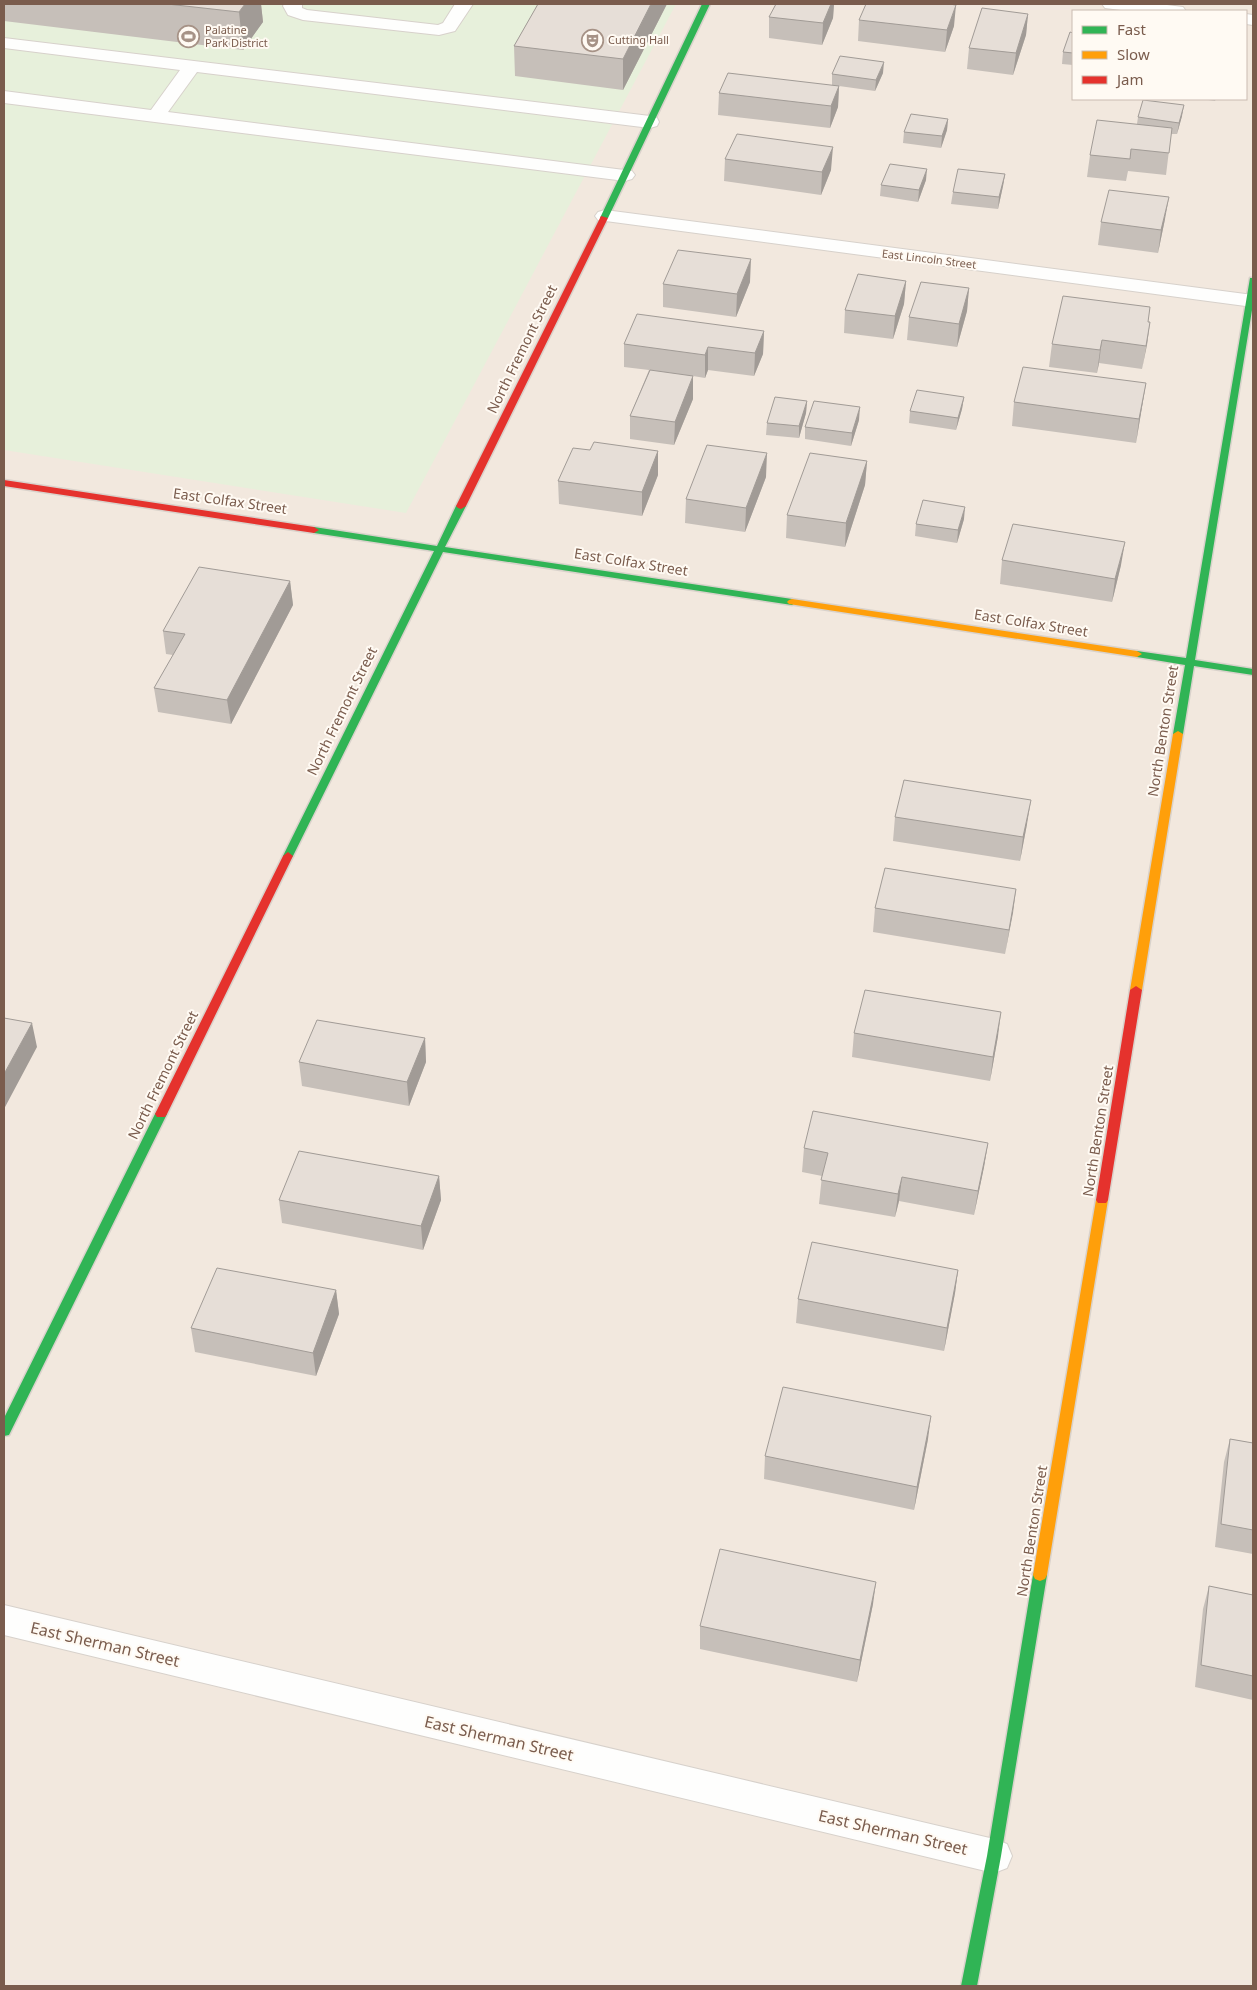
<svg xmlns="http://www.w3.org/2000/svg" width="1257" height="1990" font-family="'Noto Sans',sans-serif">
	<rect width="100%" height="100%" fill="#f9f5f0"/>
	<path fill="#f2e8de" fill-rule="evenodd" d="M4 4H1253V1986H4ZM1073 11H1246V99H1073Z"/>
	<path fill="#e7f0db" d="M4 4H676L406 513 4 450Z"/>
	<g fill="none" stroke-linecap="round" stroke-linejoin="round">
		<defs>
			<path id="lane" d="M284 4H302V8L307 10 438 25 443 23 455 4H473L455 31 439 35 303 20 288 15 283 6Z
				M4 38 650 116 657 118 659 122 657 126 650 128 197 72 168 112 632 171 635 175 632 179 625 181 4 103V91L151 110 180 70 4 48Z"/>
			<path id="street" d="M1102 4H1159L1183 7 1186 11H1129L1105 8Z
				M1246 14 1253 15V25L1246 24Z
				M605 210 1253 295V307L598 220 595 216 598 212Z
				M4 1605 994 1839 1007 1844 1012 1856 1007 1868 994 1873 4 1635Z"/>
			<path id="fast" d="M702 4H710L608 218 601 220 600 218Z
				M1250 278H1253V304L1195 660 1253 669V675L1194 666 1183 734 1178 737 1173 734 1185 665 1137 657 1132 654 1137 651 1186 658Z
				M461 503 466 506 445 547 792 599 797 602 792 605 443 552 293 856 288 860 284 859 283 856 434 551 314 533 309 530 314 527 437 546 456 506Z
				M161 1110 165 1111 167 1114 9 1435 4 1436V1418L155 1114 157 1111Z
				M1040 1569 1045 1571 1047 1575 1001 1856 977 1986H961L987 1856 1033 1575 1035 1571Z"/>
			<path id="slow" d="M792 599 1137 651 1142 654 1137 657 789 604 787 602 789 600Z
				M1178 731 1183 734 1142 990 1136 994 1130 990 1173 734Z
				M1102 1195 1106 1197 1108 1200 1047 1575 1045 1579 1040 1581 1035 1579 1033 1575 1096 1200 1098 1197Z"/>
			<path id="jam" d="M601 216 608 218 466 506 461 509 458 508 456 506Z
				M4 480 314 527 319 530 314 533 4 486Z
				M288 852 293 856 167 1114 165 1117H157L155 1114 283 856Z
				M1136 986 1142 990 1108 1200 1106 1203H1098L1096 1200 1130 990Z"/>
		</defs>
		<use href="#lane" stroke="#d7d1cb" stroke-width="2"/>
		<use href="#street" stroke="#d7d1cb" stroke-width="2"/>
		<use href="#fast" stroke="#d9d2cb" stroke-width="3"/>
		<use href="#slow" stroke="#d9d2cb" stroke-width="3"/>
		<use href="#jam" stroke="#d9d2cb" stroke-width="3"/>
		<use href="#lane" fill="#fefefd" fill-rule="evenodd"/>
		<use href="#street" fill="#fefefd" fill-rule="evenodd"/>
		<use href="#fast" fill="#30b455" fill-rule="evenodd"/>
		<use href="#slow" fill="#ff9f0a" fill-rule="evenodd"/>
		<use href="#jam" fill="#e5322d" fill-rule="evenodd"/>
	</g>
	<path fill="#c6bfb9" d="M4 4H261L263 22 243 50 4 21Z
		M538 4H667L623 90 515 76 514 46Z
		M776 4H834L833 18 822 45 769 38V17Z
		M1028 14 1026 35 1013 75 967 69 969 48Z
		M859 20 954 26 945 52 858 41Z
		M1073 33V65L1062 64 1063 52Z
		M883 73 875 91 839 86 838 107 830 128 718 115 719 93 832 85V74Z
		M1202 99H1216L1215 101Z
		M1182 116 1177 134H1171L1166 175 1128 171 1126 181 1087 177 1090 155 1137 124 1138 117Z
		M948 119 947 130 941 148 903 143 904 132Z
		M725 159 831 170 821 195 724 181Z
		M1005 174 1003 186 998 209 951 204 953 192Z
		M926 180 918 202 880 196 881 185Z
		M1165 219 1158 253 1098 245 1101 222Z
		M906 281 904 304 893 339 844 333 845 310Z
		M750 282 736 317 663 307V284Z
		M969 288 967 311 957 347 907 340 909 317Z
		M1148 322H1150L1142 369 1099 363 1097 373 1049 367 1052 344Z
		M764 331 763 354 754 376 708 370 705 378 693 376V399L674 445 630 439V416L649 370 624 367V344Z
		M1146 383 1136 443 1012 426 1014 402Z
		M964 397 962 409 956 430 909 423 910 411Z
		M807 401 806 413 799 438 766 435 767 423Z
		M859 420 851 446 805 439V427Z
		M590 450 658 451V475L642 516 559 504 558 481Z
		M867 461 865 485 845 547 786 538 787 515Z
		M766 477 745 532 685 523 686 499Z
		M964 519 957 543 915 536 916 524Z
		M1002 560 1121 565 1112 602 1000 584Z
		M290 581 293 605 231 724 158 712 154 688 173 655 166 654 163 631Z
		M895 817 1027 824 1020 861 893 841Z
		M1016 889 1005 954 873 932 875 908Z
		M854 1033 998 1036 990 1081 852 1057Z
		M425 1038 426 1062 409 1106 302 1086 299 1062Z
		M988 1143 984 1167 974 1215 899 1201 895 1217 819 1204 822 1176 802 1172 804 1148Z
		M439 1176 441 1200 423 1250 282 1223 279 1200Z
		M958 1270 955 1293 944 1351 796 1323 798 1299Z
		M336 1290 339 1314 316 1376 195 1352 191 1328Z
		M928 1439 914 1510 764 1479 765 1456Z
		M1230 1439 1253 1443V1554L1215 1547 1224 1462Z
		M1209 1586 1253 1595V1700L1195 1687 1203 1609Z
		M873 1604 857 1682 700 1649V1626Z"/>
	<path fill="#a19b96" d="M245 4H261L263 22 243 50 239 12Z
		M651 4H667L623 90V59Z
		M831 4H834L833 18 822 45 823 23Z
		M956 5 954 26 945 52 947 30Z
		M1028 14 1026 35 1013 75 1016 53Z
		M884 62 883 73 875 91 876 80Z
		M839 86 838 107 830 128 831 106Z
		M1184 105 1182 116 1177 134 1179 123Z
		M948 119 947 130 941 148 942 136Z
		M833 147 831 170 821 195 822 172Z
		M927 169 926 180 918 202 919 190Z
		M1005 174 1003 186 998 209 999 197Z
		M1169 197 1165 219 1158 253 1161 230Z
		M751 259 750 282 736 317 737 294Z
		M906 281 904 304 893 339 895 316Z
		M969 288 967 311 957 347 959 324Z
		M1150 322 1147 345 1142 369 1146 346Z
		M764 331 763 354 754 376 755 353Z
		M1102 340 1099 363 1097 373 1100 350Z
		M708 347V370L705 378V355Z
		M693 376V399L674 445 675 422Z
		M1146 383 1136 443 1139 419Z
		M964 397 962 409 956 430 958 418Z
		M807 401 806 413 799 438V426Z
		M860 407 859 420 851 446 852 433Z
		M658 451V475L642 516V492Z
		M767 453 766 477 745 532 746 508Z
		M867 461 865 485 845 547 846 523Z
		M965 507 964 519 957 543 958 530Z
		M1125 542 1121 565 1112 602 1115 579Z
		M290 581 293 605 231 724 227 700Z
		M1031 800 1027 824 1020 861 1023 837Z
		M1016 889 1013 913 1005 954 1009 930Z
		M1001 1012 998 1036 990 1081 993 1057Z
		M32 1023 37 1047 4 1109V1074Z
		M425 1038 426 1062 409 1106 407 1082Z
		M988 1143 984 1167 974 1215 978 1191Z
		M439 1176 441 1200 423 1250 421 1226Z
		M902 1177 899 1201 895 1217 898 1194Z
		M958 1270 955 1293 944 1351 947 1328Z
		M336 1290 339 1314 316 1376 313 1353Z
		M931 1416 928 1439 914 1510 917 1487Z
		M876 1582 873 1604 857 1682 860 1660Z"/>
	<path fill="#e6ded7" stroke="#a19b96" d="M167 4H245L239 12Z
		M538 4H651L623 59 514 46Z
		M776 4H831L823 23 769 17Z
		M866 4H949L956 5 947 30 859 20Z
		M982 8 1028 14 1016 53 969 48Z
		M1070 32 1073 33V53L1063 52Z
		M840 56 884 62 876 80 832 74Z
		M728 73 839 86 831 106 719 93Z
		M1143 100 1184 105 1179 123 1138 117Z
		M911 114 948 119 942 136 904 132Z
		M1097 120 1172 128 1169 153 1131 149 1130 159 1090 155Z
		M737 134 833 147 822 172 725 159Z
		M890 164 927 169 919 190 881 185Z
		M958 169 1005 174 999 197 953 192Z
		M1109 190 1169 197 1161 230 1101 222Z
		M678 250 751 259 737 294 663 284Z
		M858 274 906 281 895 316 845 310Z
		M921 282 969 288 959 324 909 317Z
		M1063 296 1150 307 1148 322H1150L1146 346 1102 340 1100 350 1052 344Z
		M637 314 764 331 755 353 708 347 705 355 624 344Z
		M1023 367 1146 383 1139 419 1014 402Z
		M650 370 693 376 675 422 630 416Z
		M917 390 964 397 958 418 910 411Z
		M775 397 807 401 799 426 767 423Z
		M814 401 860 407 852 433 805 427Z
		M594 442 658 451 642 492 558 481 573 448 590 450Z
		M707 445 767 453 746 508 686 499Z
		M810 453 867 461 846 523 787 515Z
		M923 500 965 507 958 530 916 524Z
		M1013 524 1125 542 1115 579 1002 560Z
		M199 567 290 581 227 700 154 688 185 634 163 631Z
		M904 780 1031 800 1023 837 895 817Z
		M885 868 1016 889 1009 930 875 908Z
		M865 990 1001 1012 993 1057 854 1033Z
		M4 1018 32 1023 4 1074Z
		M317 1020 425 1038 407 1082 299 1062Z
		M813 1111 988 1143 978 1191 902 1177 898 1194 821 1180 828 1153 804 1148Z
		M299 1151 439 1176 421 1226 279 1200Z
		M812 1242 958 1270 947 1328 798 1299Z
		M217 1268 336 1290 313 1353 191 1328Z
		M783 1387 931 1416 917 1487 765 1456Z
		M1230 1439 1253 1443V1530L1221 1524Z
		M720 1549 876 1582 860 1660 700 1626Z
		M1209 1586 1253 1595V1676L1201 1665Z"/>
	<defs>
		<symbol id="stadium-ring" viewBox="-11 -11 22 22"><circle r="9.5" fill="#fffaf3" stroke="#a69286" stroke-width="1.5"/><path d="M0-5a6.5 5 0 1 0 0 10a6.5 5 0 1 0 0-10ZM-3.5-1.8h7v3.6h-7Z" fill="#a69286"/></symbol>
		<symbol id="theatre-ring" viewBox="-11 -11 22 22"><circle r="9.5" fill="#fffaf3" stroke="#a69286" stroke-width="1.5"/><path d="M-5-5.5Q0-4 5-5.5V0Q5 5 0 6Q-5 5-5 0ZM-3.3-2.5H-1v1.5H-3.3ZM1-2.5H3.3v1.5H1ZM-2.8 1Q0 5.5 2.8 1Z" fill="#a69286"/></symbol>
	</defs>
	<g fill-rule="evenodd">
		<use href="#stadium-ring" x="176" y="24" width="25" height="25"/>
		<use href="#theatre-ring" x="580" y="28" width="25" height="25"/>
	</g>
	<g text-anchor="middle" stroke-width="4" stroke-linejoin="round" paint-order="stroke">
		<g font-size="11" fill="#7a5c4d" stroke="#fffaf3" text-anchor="start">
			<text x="205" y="34">Palatine<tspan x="205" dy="13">Park District</tspan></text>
			<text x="608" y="44">Cutting Hall</text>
		</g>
		<g font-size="11" fill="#7a5c4d" stroke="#fffaf3">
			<text transform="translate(929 259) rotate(7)" y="4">East Lincoln Street</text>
		</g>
		<g font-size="14" fill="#7a5c4d" stroke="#fffaf3">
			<text transform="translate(522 349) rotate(-64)" y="5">North Fremont Street</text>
			<text transform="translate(230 501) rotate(8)" y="5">East Colfax Street</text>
			<text transform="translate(631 562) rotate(9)" y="5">East Colfax Street</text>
			<text transform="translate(1031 623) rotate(9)" y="5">East Colfax Street</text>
			<text transform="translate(342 711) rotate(-64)" y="5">North Fremont Street</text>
			<text transform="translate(1163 731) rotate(-81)" y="5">North Benton Street</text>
			<text transform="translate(163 1075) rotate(-64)" y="5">North Fremont Street</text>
			<text transform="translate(1098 1131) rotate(-81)" y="5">North Benton Street</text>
			<text transform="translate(1032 1531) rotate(-81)" y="5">North Benton Street</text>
		</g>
		<g font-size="16" fill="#7a5c4d" stroke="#fffaf3">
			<text transform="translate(105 1644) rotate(13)" y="6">East Sherman Street</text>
			<text transform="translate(499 1738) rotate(13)" y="6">East Sherman Street</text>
			<text transform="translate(893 1832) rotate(13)" y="6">East Sherman Street</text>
		</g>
	</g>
	<rect width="1257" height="1990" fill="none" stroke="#7a5c4d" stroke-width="10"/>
	<rect x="1072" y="10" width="175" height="90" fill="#fffaf3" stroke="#cabbb1"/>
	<rect x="1082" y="26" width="25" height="8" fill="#30b455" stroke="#cabbb1"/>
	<text x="1117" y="35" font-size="15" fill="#7a5c4d">Fast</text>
	<rect x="1082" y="51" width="25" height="8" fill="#ff9f0a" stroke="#cabbb1"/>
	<text x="1117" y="60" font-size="15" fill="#7a5c4d">Slow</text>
	<rect x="1082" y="76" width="25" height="8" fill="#e5322d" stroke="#cabbb1"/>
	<text x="1117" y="85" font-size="15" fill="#7a5c4d">Jam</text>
</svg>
